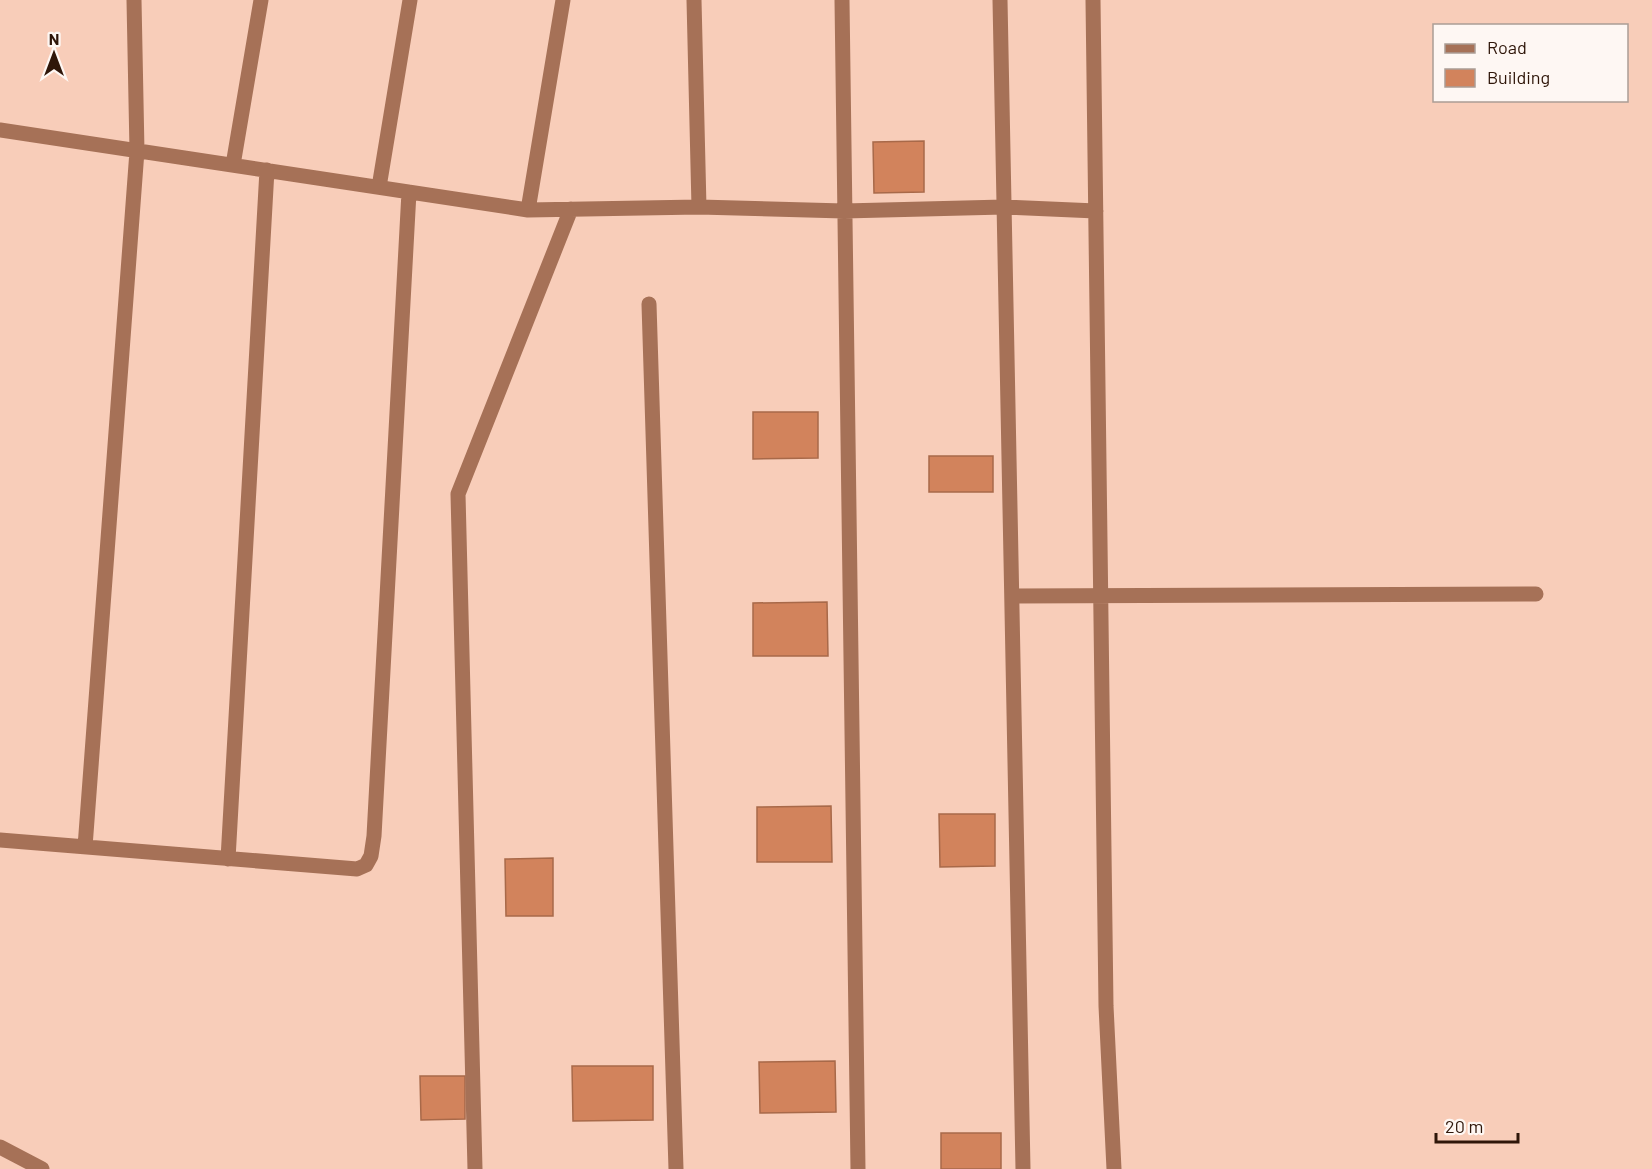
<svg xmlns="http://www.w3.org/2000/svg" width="1652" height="1169" font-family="Barlow,sans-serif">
	<rect width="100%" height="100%" fill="#f8cdb9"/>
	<path fill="#d2835c" stroke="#a86949" stroke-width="1.5" d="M924 141V192L874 193 873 142Z
		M753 412H818V458L753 459Z
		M929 456H993V492H929Z
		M827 602 828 656H753V603Z
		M831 806 832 862H757V807Z
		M939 814H995V866L940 867Z
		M553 858V916H506L505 859Z
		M835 1061 836 1112 760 1113 759 1062Z
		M572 1066H653V1120L573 1121Z
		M420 1076H465V1119L421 1120Z
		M941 1133H1001V1169H941Z"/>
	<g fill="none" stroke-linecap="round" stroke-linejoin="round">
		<path stroke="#a67157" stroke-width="15" d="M694 0 699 207
			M842 0 858 1169
			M1000 0 1023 1169
			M1093 0 1106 1006 1114 1169
			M0 130 528 210 699 207 844 211 1004 207 1096 211
			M233 165 261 0
			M379 187 410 0
			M528 210 563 0
			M649 304 676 1169
			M1012 596 1536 594
			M0 840 357 869 366 865 371 856 374 836 409 192
			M85 847 137 151 134 0
			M228 859 267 170
			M0 1147 42 1169
			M475 1169 458 494 571 209"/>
	</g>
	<rect x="1433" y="24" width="195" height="78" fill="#fef7f3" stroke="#ab9d95" stroke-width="1.5"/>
	<rect x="1445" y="44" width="30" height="9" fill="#a67157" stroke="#ab9d95" stroke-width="1.5"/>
	<text x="1487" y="54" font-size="18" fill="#2f1609">Road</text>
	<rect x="1445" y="69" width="30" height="18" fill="#d2835c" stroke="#ab9d95" stroke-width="1.5"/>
	<text x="1487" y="84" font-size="18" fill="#2f1609">Building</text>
	<g transform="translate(54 54)" stroke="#fef7f3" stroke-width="4.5" paint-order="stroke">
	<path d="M0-4.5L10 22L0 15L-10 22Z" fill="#2f1609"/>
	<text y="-9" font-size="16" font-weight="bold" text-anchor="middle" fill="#2f1609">N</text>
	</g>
	<path d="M1436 1133v9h82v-9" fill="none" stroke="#2f1609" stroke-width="3"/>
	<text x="1445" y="1133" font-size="18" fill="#2f1609" stroke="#fef7f3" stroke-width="4.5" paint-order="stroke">20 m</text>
</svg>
